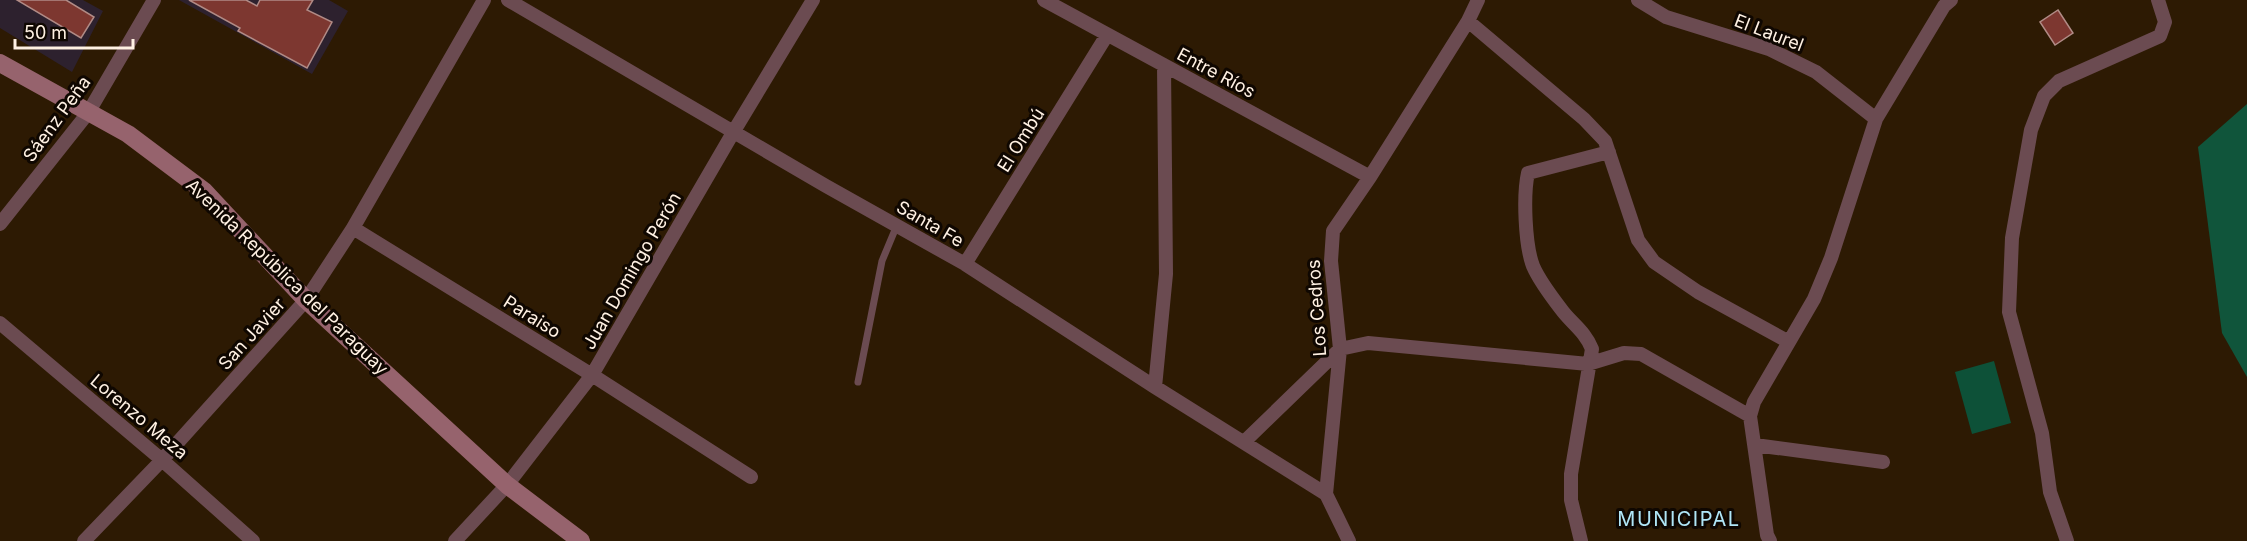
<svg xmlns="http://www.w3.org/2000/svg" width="2247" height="541" font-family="Inter,sans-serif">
	<rect width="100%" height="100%" fill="#2d1a03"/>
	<path fill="#2d212e" d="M0 0H83L103 11 72 72 0 28Z
		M179 0H329L348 11 312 74Z"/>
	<path fill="#0d5138" d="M1994 361 2011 423 1972 434 1955 372Z"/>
	<path fill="#10553b" d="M2247 104V377L2222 333 2198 147Z"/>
	<path fill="#7d3730" stroke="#b18b86" stroke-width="1.5" d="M17 0H66L94 17 81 38Z
		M189 0H246L257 6 260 0H313L307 10 332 22 307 68 238 31 240 28Z
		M2058 10 2073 33 2055 45 2040 22Z"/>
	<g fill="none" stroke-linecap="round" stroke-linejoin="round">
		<path stroke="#6b4b51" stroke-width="7" d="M858 382 882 261 897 225"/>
		<path stroke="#6b4b51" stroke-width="14" d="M508 0 826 186 965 264 1155 387 1326 494
			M1044 0 1370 177
			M1638 0 1666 17 1769 49 1816 72 1876 119
			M1468 21 1584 119 1605 141 1638 240 1654 262 1698 292 1789 342
			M0 224 88 113 154 0
			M353 228 592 375 751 477
			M965 264 1107 35
			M0 323 162 460 253 541
			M1155 387 1166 274 1164 65
			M1244 442 1340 349 1368 343 1588 364 1624 353 1641 354 1750 416
			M1755 445 1883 462
			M84 541 162 460 306 300 353 228 484 0
			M455 541 507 485 592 375 734 131 813 0
			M1349 541 1326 494 1340 349 1331 261 1333 231 1370 177 1468 21 1478 0
			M1581 541 1571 500V474L1592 349C1585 331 1571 323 1561 309 1551 296 1539 280 1533 266 1525 245 1523 195 1528 173L1609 152
			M1770 541 1767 535 1750 416 1754 402 1814 299 1831 258 1876 119 1944 6 1951 0
			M2067 541 2050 492 2042 433 2009 312 2012 238 2031 130 2044 96 2059 81 2160 36 2165 22 2158 0"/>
		<path stroke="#96636d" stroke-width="18" d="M0 63 128 134 204 191 306 300 507 485 581 541"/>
	</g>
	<g text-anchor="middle" stroke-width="6" stroke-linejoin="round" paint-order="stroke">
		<g font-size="18" fill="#fff1e3" stroke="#0f0701">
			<text transform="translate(1769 33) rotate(21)" y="6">El Laurel</text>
			<text transform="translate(1216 73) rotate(28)" y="6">Entre Ríos</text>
			<text transform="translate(57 119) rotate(-54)" y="6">Sáenz Peña</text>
			<text transform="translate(1021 140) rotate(-58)" y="6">El Ombú</text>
			<text transform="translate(930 224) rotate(30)" y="6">Santa Fe</text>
			<text transform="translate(632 271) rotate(-60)" y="6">Juan Domingo Perón</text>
			<text transform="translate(287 277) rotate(44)" y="6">Avenida República del Paraguay</text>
			<text transform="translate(1317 308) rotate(-94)" y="6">Los Cedros</text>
			<text transform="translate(532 317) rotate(32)" y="6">Paraiso</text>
			<text transform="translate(252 334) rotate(-48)" y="6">San Javier</text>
			<text transform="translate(139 417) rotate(40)" y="6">Lorenzo Meza</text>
		</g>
		<g font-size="20" letter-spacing="1.5" fill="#b0e6f7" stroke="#0f0701">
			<text x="1679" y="526">MUNICIPAL</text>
		</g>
	</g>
	<path d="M15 39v9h118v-9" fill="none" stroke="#fff1e3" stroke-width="3"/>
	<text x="24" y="39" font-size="18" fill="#fff1e3" stroke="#0f0701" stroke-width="4.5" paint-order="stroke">50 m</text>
</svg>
